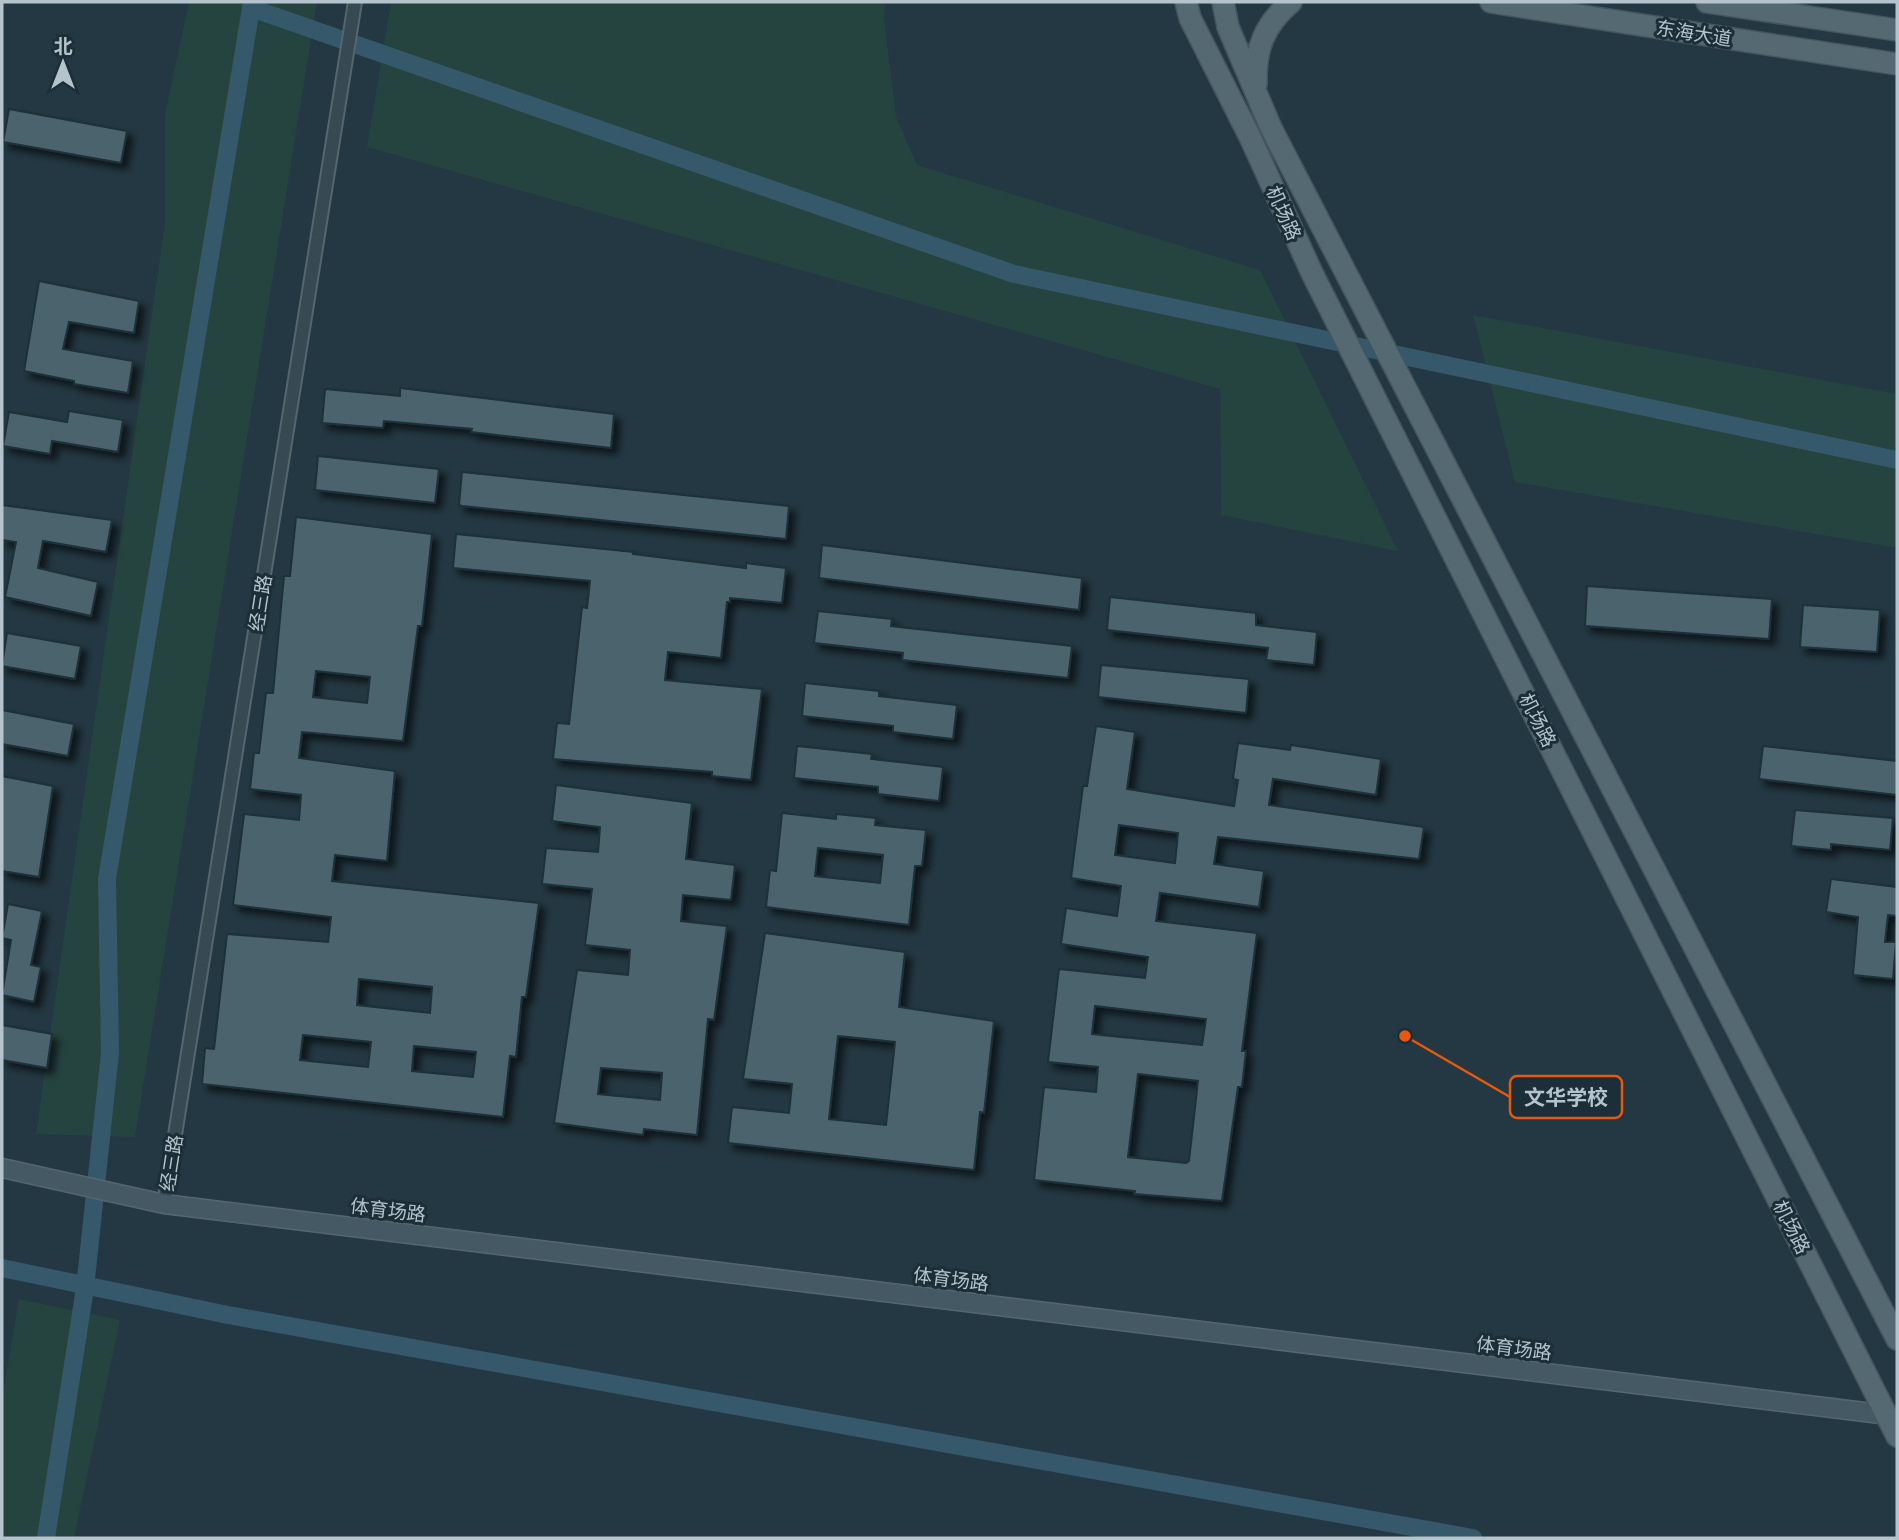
<svg xmlns="http://www.w3.org/2000/svg" width="1899" height="1540" font-family="'DM Sans','Noto Sans SC',sans-serif">
	<defs>
		<filter id="shadow"><feDropShadow dx="6" dy="6" stdDeviation="3.5" flood-color="#0009"/></filter>
	</defs>
	<rect width="100%" height="100%" fill="#233842"/>
	<path fill="#25433f" d="M189 2H317L135 1137 36 1134 165 222V114Z
		M391 2H886L884 18 896 117 917 165 1260 270 1398 551 1221 515 1220 389 367 147Z
		M1473 315 1897 394V548L1515 482Z
		M19 1299 120 1320 74 1538H2V1399Z"/>
	<g fill="none" stroke-linecap="round" stroke-linejoin="round">
		<path stroke="#35596a" stroke-width="18" d="M251 8 1014 274 1897 460
			M2 1268 228 1315 1473 1538
			M46 1538 85 1288 110 1053 107 879 252 2"/>
	</g>
	<path fill="#4b636d" stroke="#1e3039" stroke-width="2" fill-rule="evenodd" filter="url(#shadow)" d="M9 109 127 131 121 163 3 142Z
		M39 281 139 301 134 333 69 322 63 349 133 361 128 393 74 384V381L24 371Z
		M400 388 614 414 611 448 471 432 472 429 384 421 383 428 322 423 325 389 400 396Z
		M69 411 123 420 118 452 52 441 50 454 3 446 9 412 67 422Z
		M318 456 439 469 435 503 315 490Z
		M462 472 789 506 786 539 462 506 459 505Z
		M2 505 112 520 106 552 43 541 38 568 98 582 91 616 5 597 16 542 2 540Z
		M296 517 432 534 422 626H418L403 741 302 732 299 758 395 771 387 861 335 855 332 881 539 903 526 997H522L516 1057 510 1056 503 1117 202 1084 205 1048 214 1049 227 934 328 942 331 917 233 905 244 814 299 820 301 795 250 789 254 753H259L266 693H273L284 576H290ZM316 671 370 677 367 703 313 697ZM359 979 432 987 430 1013 357 1005ZM303 1035 371 1042 368 1067 300 1060ZM414 1046 476 1052 473 1077 412 1071Z
		M456 534 634 552 633 554 746 568V563L786 568 782 603 730 598V602H727L721 658 668 652 665 680 762 689 751 780 712 776V772L553 759 557 723 569 724 582 607 587 608 590 581 453 568Z
		M822 545 1082 578 1079 610 819 578Z
		M1587 586 1772 599 1769 639 1585 626Z
		M1110 597 1256 613V625L1317 632 1314 665 1266 660 1268 648 1107 630Z
		M1803 605 1880 610 1877 652 1800 647Z
		M818 611 892 619 891 626 1072 646 1068 678 902 660 903 653 814 643Z
		M7 633 81 646 75 679 2 666Z
		M1101 665 1249 679 1246 713 1098 697Z
		M805 683 879 691V696L957 705 953 739 893 732V726L802 716Z
		M2 710 74 724 68 756 2 744Z
		M1096 726 1135 732 1127 789 1234 806 1238 780 1233 779 1238 743 1290 750 1291 745 1381 759 1376 795 1273 779 1269 805 1424 827 1419 859 1218 837 1214 864 1264 871 1259 907 1160 893 1156 921 1257 933 1242 1051H1246L1242 1087H1238L1222 1201 1134 1194 1135 1191 1034 1180 1044 1087 1096 1092 1098 1067 1048 1062 1059 969 1145 978 1148 957 1061 944 1066 908 1117 916 1121 886 1071 878 1083 786H1087ZM1119 825 1178 833 1175 863 1115 855ZM1095 1006 1206 1019 1202 1045 1092 1034ZM1138 1074 1198 1081 1189 1161 1186 1163 1128 1157Z
		M797 746 872 754 871 759 943 767 939 801 878 794V787L794 778Z
		M1763 746 1897 761V795L1759 779Z
		M2 776 53 786 39 877 2 871Z
		M556 785 692 803 686 859 735 865 731 900 683 895 681 921 727 926 714 1020 708 1019 697 1135 644 1129 643 1135 554 1123 577 970 628 975 630 950 585 945 592 889 542 884 546 848 598 852 600 827 552 821ZM601 1068 662 1073 660 1100 598 1094Z
		M1795 810 1893 818 1890 850 1831 844V850L1791 846Z
		M782 813 836 819V814L876 818 875 825 926 830 922 866H915L909 925 766 907 770 870 776 871ZM818 848 883 855 880 883 815 876Z
		M1831 879 1897 887V916L1888 915 1885 942H1896L1893 979 1853 975 1858 917 1826 912Z
		M8 904 42 911 31 965 41 967 34 1002 2 995 11 940 2 938Z
		M765 933 905 952 899 1007 994 1021 984 1113 980 1112 974 1170 728 1143 732 1107 789 1113 792 1084 743 1079ZM838 1036 895 1042 886 1125 829 1119Z
		M2 1025 52 1034 47 1068 2 1060Z"/>
	<g fill="none" stroke-linecap="round" stroke-linejoin="round">
		<defs>
			<path id="minor" d="M164 1204 355 2"/>
			<path id="secondary" d="M2 1168 164 1204 1897 1416"/>
			<path id="primary" d="M1186 2 1190 18 1250 137 1312 273 1897 1436
				M1223 2 1228 27 1271 128 1897 1339
				M1491 2 1897 64
				M1707 2 1897 30
				M1256 84C1255 49 1264 25 1291 2"/>
		</defs>
		<use href="#minor" stroke="#55666f" stroke-width="16"/>
		<use href="#secondary" stroke="#55666f" stroke-width="21"/>
		<use href="#primary" stroke="#44555e" stroke-width="24"/>
		<use href="#minor" stroke="#374952" stroke-width="12"/>
		<use href="#secondary" stroke="#455965" stroke-width="18"/>
		<use href="#primary" stroke="#556972" stroke-width="21"/>
	</g>
	<g text-anchor="middle" stroke-width="6" stroke-linejoin="round" paint-order="stroke">
		<g font-size="19" fill="#b4c3cc" stroke="#1c2e37">
			<text transform="translate(1694 33) rotate(9)" y="7">东海大道</text>
			<text transform="translate(1284 213) rotate(66)" y="7">机场路</text>
			<text transform="translate(260 603) rotate(-81)" y="7">经三路</text>
			<text transform="translate(1538 720) rotate(63)" y="7">机场路</text>
			<text transform="translate(171 1163) rotate(-81)" y="7">经三路</text>
			<text transform="translate(388 1210) rotate(7)" y="7">体育场路</text>
			<text transform="translate(1792 1227) rotate(63)" y="7">机场路</text>
			<text transform="translate(951 1279) rotate(7)" y="7">体育场路</text>
			<text transform="translate(1514 1348) rotate(7)" y="7">体育场路</text>
		</g>
	</g>
	<path fill="none" stroke="#e8590c" stroke-width="2.5" d="M1405 1036L1510 1097"/>
	<circle fill="#e8590c" stroke="#1c2e37" stroke-width="2.5" cx="1405" cy="1036" r="7"/>
	<rect fill="#1c2e37" stroke="#e8590c" stroke-width="2.5" x="1510" y="1076" width="112" height="42" rx="7"/>
	<g font-size="21" text-anchor="middle" font-weight="bold" fill="#b4c3cc">
		<text x="1566" y="1105">文华学校</text>
	</g>
	<rect width="1899" height="1540" fill="none" stroke="#b4c3cc" stroke-width="7"/>
	<g transform="translate(63 63)" stroke="#1c2e37" stroke-width="5" paint-order="stroke">
	<path d="M0-5L12 26L0 18L-12 26Z" fill="#b4c3cc"/>
	<text y="-10" font-size="19" font-weight="bold" text-anchor="middle" fill="#b4c3cc">北</text>
	</g>
</svg>
